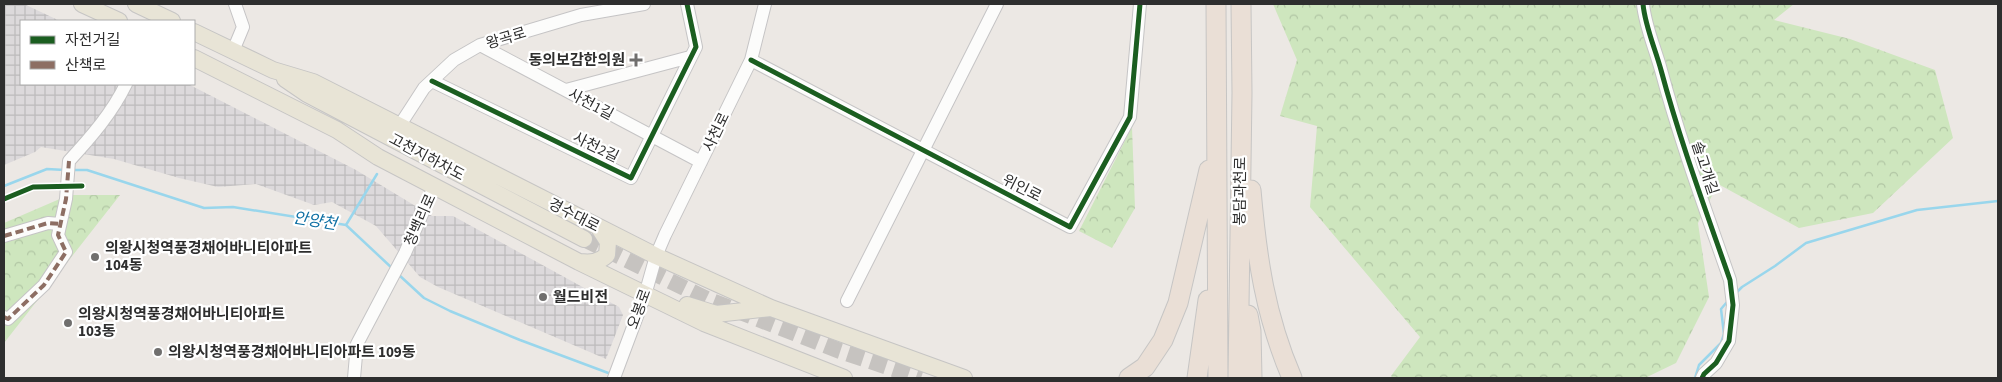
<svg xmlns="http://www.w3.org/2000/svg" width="2002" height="382" font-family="'Source Sans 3','Noto Sans KR',sans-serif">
	<defs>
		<pattern id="industrial-grid" width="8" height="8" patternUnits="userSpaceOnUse" patternTransform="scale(1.25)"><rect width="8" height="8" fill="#dcd9db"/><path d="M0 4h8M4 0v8" fill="none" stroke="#bdbbbc"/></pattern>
		<pattern id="forest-crowns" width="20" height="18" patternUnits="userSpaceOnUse" patternTransform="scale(1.25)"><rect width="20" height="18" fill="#cee6be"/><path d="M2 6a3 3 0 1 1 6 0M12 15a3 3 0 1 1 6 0" fill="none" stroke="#b1c6a4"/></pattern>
	</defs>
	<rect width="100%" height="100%" fill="#ece8e4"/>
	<path fill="url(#industrial-grid)" d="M4 4H24L60 21H21V84H188L356 170 432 216H453L619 307 623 315 606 359 438 287 420 277 376 226 332 202 314 205 256 184 218 187 179 178 114 159 41 147 35 152 4 165Z"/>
	<path fill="url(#forest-crowns)" d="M1273 4H1794L1774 20 1850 39 1935 70 1953 138 1873 213 1799 228 1718 184 1698 223 1709 297 1676 363 1645 378H1393L1391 376 1420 337 1310 207 1317 126 1280 116 1297 60Z
		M1132 127 1135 208 1112 248 1079 231Z
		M69 195H120L4 343V223Z"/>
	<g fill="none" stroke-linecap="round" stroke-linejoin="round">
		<path stroke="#99d6ec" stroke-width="2.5" d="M73 170H87L204 208 233 207 346 225 393 269
			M4 186 47 169 65 170
			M346 225 377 174
			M399 275 424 298 450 311 520 340 611 374
			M1736 293 1742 287 1775 266 1806 243 1917 210 1998 201
			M1695 378 1699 365 1721 343 1724 334 1721 309 1727 302"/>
		<path stroke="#c6c3c0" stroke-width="16" stroke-dasharray="16 8" stroke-linecap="butt" d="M584 239 707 299 840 351 921 378"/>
		<defs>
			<path id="minor" d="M1643 4C1645 26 1655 48 1661 70 1680 141 1706 211 1730 280L1733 305 1729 341 1716 363 1704 374 1702 378
				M480 45 701 162
				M233 51 243 27 235 4
				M751 60 1070 227 1130 117 1140 4
				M432 81 631 178 696 47 687 4
				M566 90 690 57
				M400 125 424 88 454 60 480 45 581 15 644 4
				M4 236 48 223 60 224
				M847 301 997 4
				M4 317 8 319 44 285 66 252 58 235 66 199 69 161C91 137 112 113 126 84
				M354 378 357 344 405 253 434 187
				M614 378 645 295 656 256 665 235 751 60 765 4"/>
			<path id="major" d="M82 4 119 21
				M136 4 172 21
				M194 32 273 70 313 82 656 256 771 308 964 378
				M194 58 337 130 378 157 579 262 704 323 844 378
				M285 79 307 94 584 239
				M579 262C591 263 598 263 607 255L608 242 599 228
				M687 305 716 314 771 308"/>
			<path id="highway" d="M1216 4 1218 378
				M1251 190C1257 259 1265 315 1292 378
				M1248 315 1251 331 1252 378
				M1129 378 1145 367 1163 340 1178 303 1209 170
				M1197 378 1208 300
				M1238 378 1242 93 1241 4"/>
		</defs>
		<use href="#minor" stroke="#c5c4c5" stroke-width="14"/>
		<use href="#major" stroke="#c6c5c4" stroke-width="18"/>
		<use href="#highway" stroke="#c6c5c4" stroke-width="21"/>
		<use href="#minor" stroke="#fcfcfb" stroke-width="12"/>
		<use href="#major" stroke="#e8e4d6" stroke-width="16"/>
		<use href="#highway" stroke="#eadfd6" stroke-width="19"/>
		<path stroke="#8d6e63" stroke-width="4" stroke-dasharray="8 4" stroke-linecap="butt" d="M4 236 48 223 60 224
			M4 317 8 319 44 285 66 252 58 235 66 199 69 161"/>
		<defs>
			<path id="cycleway" d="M1643 4C1645 26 1655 48 1661 70 1680 141 1706 211 1730 280L1733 305 1729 341 1716 363 1704 374 1702 378
				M751 60 1070 227 1130 117 1140 4
				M432 81 631 178 696 47 687 4
				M4 199 33 187 82 186"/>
		</defs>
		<use href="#cycleway" stroke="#fff" stroke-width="8"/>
		<use href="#cycleway" stroke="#1b5e20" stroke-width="5"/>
	</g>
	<g fill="#706f6e" stroke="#fff" stroke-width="2">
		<path d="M633.5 52.5h5v5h5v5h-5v5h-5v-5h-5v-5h5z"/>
		<circle cx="95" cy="257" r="5"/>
		<circle cx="543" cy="297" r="5"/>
		<circle cx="68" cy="323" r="5"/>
		<circle cx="158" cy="352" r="5"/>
	</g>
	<g text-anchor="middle" stroke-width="4.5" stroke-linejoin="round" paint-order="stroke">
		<g font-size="15" fill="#2e2e2e" stroke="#fff">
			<text transform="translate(506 38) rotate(-17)" y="5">왕곡로</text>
			<text transform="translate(591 104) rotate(28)" y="5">사천1길</text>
			<text transform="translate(716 132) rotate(-64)" y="5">사천로</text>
			<text transform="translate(596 147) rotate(26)" y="5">사천2길</text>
			<text transform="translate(427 157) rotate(28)" y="5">고천지하차도</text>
			<text transform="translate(1705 168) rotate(72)" y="5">솔고개길</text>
			<text transform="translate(1022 188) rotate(27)" y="5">위인로</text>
			<text transform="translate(1240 191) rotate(-89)" y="5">봉담과천로</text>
			<text transform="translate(574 215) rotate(27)" y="5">경수대로</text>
			<text transform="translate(420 220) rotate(-66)" y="5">청백리로</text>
			<text transform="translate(639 309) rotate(-70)" y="5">오봉로</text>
		</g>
		<g font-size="15" font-weight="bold" fill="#2e2e2e" stroke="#fff" text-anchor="start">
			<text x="625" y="65" text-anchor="end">동의보감한의원</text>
			<text x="105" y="253">의왕시청역풍경채어바니티아파트<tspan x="105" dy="17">104동</tspan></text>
			<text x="553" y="302">월드비전</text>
			<text x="78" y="319">의왕시청역풍경채어바니티아파트<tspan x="78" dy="17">103동</tspan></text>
			<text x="168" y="357">의왕시청역풍경채어바니티아파트 109동</text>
		</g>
		<g font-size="16" font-style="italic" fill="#0d6fa3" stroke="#fff">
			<text transform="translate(315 220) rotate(9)" y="6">안양천</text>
		</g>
	</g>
	<rect width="2002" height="382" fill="none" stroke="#2e2e2e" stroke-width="10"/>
	<rect x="20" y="20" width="175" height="65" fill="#ffffff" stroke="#ababab"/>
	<rect x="30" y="36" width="25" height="8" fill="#1b5e20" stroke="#ababab"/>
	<text x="65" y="45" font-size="15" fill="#2e2e2e">자전거길</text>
	<rect x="30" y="61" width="25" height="8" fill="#8d6e63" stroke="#ababab"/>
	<text x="65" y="70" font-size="15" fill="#2e2e2e">산책로</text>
</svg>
